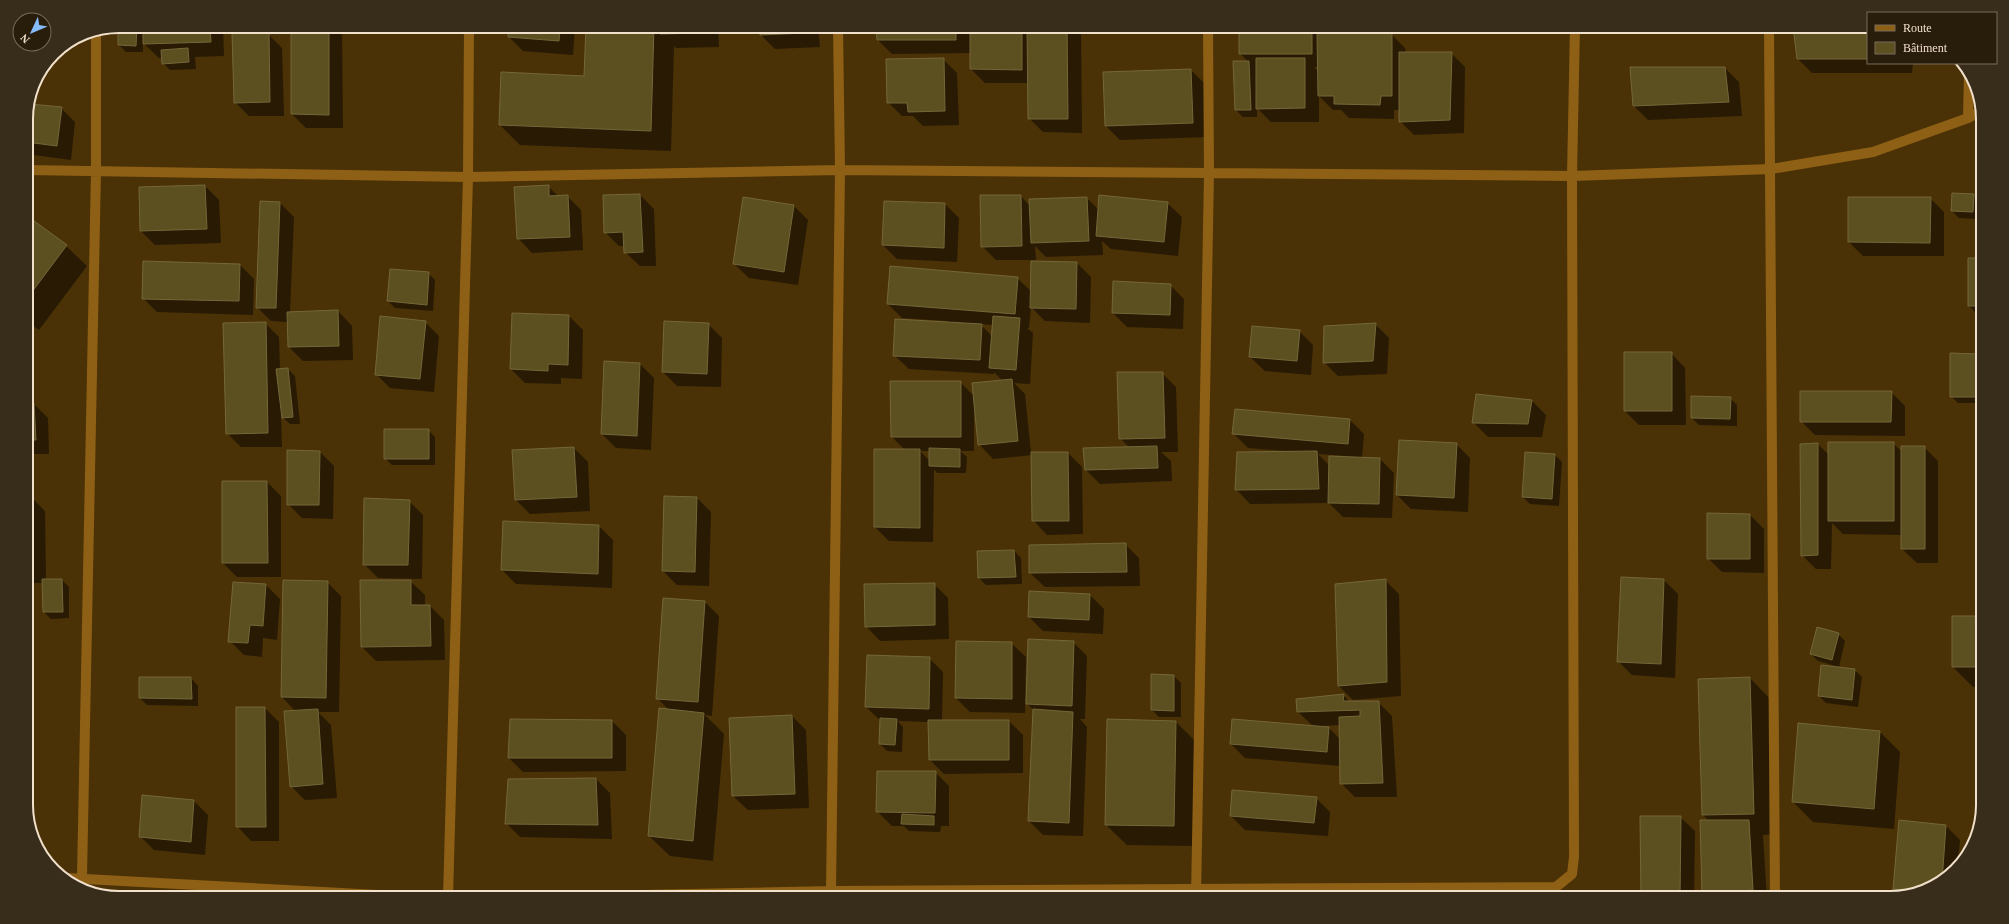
<svg xmlns="http://www.w3.org/2000/svg" width="2009" height="924" font-family="'Times New Roman',serif">
	<rect width="100%" height="100%" fill="#4b3106"/>
	<path fill="#0007" fill-rule="evenodd" d="M120 26H223L224 56 195 57 196 69 170 70 163 63V58H159L143 43V52H126L119 45Z
		M292 26H342L343 128H306L292 114Z
		M349 26H436V27L350 28Z
		M510 26H575L573 55 523 51 509 37Z
		M587 26H660L661 28V26H718L719 47 676 48 674 46 671 151 520 145 500 125 585 77Z
		M761 26H818L820 47 775 49 761 35Z
		M877 26H1081L1082 133 1043 132 1029 118V83H985L971 69V53L892 54 878 40Z
		M1250 26H1325V34H1391L1405 48 1406 53H1451L1465 67 1464 133 1414 135 1400 121V110H1394V119L1349 118 1341 110H1333L1319 96V122H1271L1257 108V117H1243L1236 110 1248 62 1240 53 1250 33ZM1314 67H1319V72Z
		M1794 26H1868V63H1913L1912 73H1812L1798 59Z
		M268 34 282 48 284 116H249L235 102Z
		M943 59 957 73 959 125 923 126 913 116H902L888 102Z
		M1725 68 1739 82 1742 116 1648 120 1634 106Z
		M1191 70 1205 84 1207 137 1120 140 1106 126Z
		M28 105 61 108 75 122 71 160 26 154V113Z
		M205 186 219 200 221 243 155 245 141 231Z
		M548 186 558 196H567L581 210 583 250 532 253 518 238Z
		M640 195 654 209 656 266H640L625 252V246H619L605 232Z
		M1973 195 1980 202 1979 219 1959 218 1952 211Z
		M1021 196 1030 206 1087 198 1099 210 1167 203 1182 217 1178 256 1111 249 1102 241 1103 255 1046 257 1035 246 1036 260H996L982 246Z
		M1849 198H1930L1944 212V256H1863L1849 242Z
		M280 203 294 217 290 313 338 311 352 326 353 360 303 361 289 347 288 322 271 321 257 307Z
		M945 204 959 218 957 262 897 259 883 245Z
		M794 206 808 220 798 285 749 278 734 264Z
		M26 216 66 246 87 266 39 330 26 321Z
		M1983 259V320L1969 306Z
		M1077 263 1091 277 1090 323 1045 321 1031 307 1029 328H1027L1033 333 1030 384 1014 383 1025 394 1031 453H1068L1082 467 1083 534 1047 535 1033 520 1032 455 993 459 979 444 976 414H974V451H960L967 457 966 473H937L934 469 933 542 889 541 875 527 905 450 892 437 960 382 974 396 1003 381 994 372V374L909 369 894 355 947 323V321L902 318 888 304 1017 278 1031 291ZM980 324 993 325 992 336ZM920 451H930V461Z
		M240 265 254 279 253 315 157 312 143 298Z
		M428 273 435 280 433 311 395 308 388 301Z
		M1170 285 1184 299 1183 329 1127 327 1113 313Z
		M569 316 583 330 582 379 561 378V384L525 383 511 369Z
		M425 322 439 336 434 392 390 388 376 374Z
		M265 323 279 337 280 369H288L295 376 300 424H290L281 416 282 447H241L227 433Z
		M708 324 722 338 721 387 677 386 663 372Z
		M1375 324 1389 338 1387 374 1338 376 1324 362Z
		M1299 331 1313 345 1311 375 1265 371 1250 357Z
		M1671 353 1685 368 1686 425H1639L1625 411Z
		M1977 355 1983 360V403H1958L1951 396Z
		M640 364 654 378 651 450 616 448 602 434Z
		M1162 373 1176 387 1178 452H1161L1171 461 1172 481 1100 484 1086 470 1130 448 1120 438Z
		M1891 392 1905 406V436L1815 435 1801 421Z
		M1730 398 1737 405V426L1699 425 1692 418Z
		M1532 401 1546 415 1542 437H1488L1474 423Z
		M34 404 48 418 49 454H26V405Z
		M1350 420 1364 434 1362 458 1380 459 1394 473 1392 518 1343 517 1329 503 1250 504 1236 489 1286 451 1248 448 1234 434ZM1318 454 1346 456V458L1330 466Z
		M428 430 435 437V465H392L385 458Z
		M1893 443 1902 452 1924 447 1938 461V563H1917L1902 549V535L1843 534 1832 523 1831 569H1816L1802 555 1818 444 1829 455Z
		M1456 444 1470 458 1468 512 1411 509 1397 495Z
		M574 448 588 462 590 511 530 514 516 500Z
		M320 452 334 466 333 519 302 518 288 504Z
		M1555 455 1562 462 1559 506 1530 504 1523 497Z
		M267 482 281 496V577H237L223 563Z
		M26 497H31L45 511 46 580H62L69 587V618L51 619 44 612 43 583H26Z
		M665 497 697 498 711 512 709 586 677 585 663 571Z
		M409 501 423 515 422 579 378 578 364 564Z
		M1750 515 1764 529V573L1722 572 1708 558Z
		M599 526 613 540 612 588 516 584 502 570Z
		M1125 544 1139 558 1140 586 1045 587 1030 573Z
		M1014 551 1021 558 1022 584 986 585 979 578 978 552Z
		M1385 580 1399 594 1401 696 1353 700 1339 686Z
		M1664 580 1678 594 1675 678 1632 675 1618 661Z
		M410 581 425 595V606H430L444 620 445 660 376 661 362 647Z
		M327 582 341 596 339 712H318L331 725 337 798 305 800 291 786 296 712 282 697Z
		M934 584 948 598 949 639 880 641 866 626Z
		M266 585 280 599 277 640 263 638 262 657 244 655 230 641Z
		M1090 595 1104 609 1103 634 1043 631 1029 617Z
		M705 602 719 616 712 716 705 715 724 734 713 861 670 856 649 836 669 710 657 698Z
		M1983 617V687H1973L1953 667Z
		M1838 634 1845 641 1839 667 1818 661 1811 654Z
		M1073 642 1087 656 1085 719H1080L1087 727 1083 836 1043 835 1029 821 1034 710 1027 704Z
		M1011 643 1026 657 1025 713 970 712 956 698Z
		M929 658 943 672 942 721H1009L1023 735V773L944 774 930 760 929 722 898 721 903 727 902 752 887 751 880 744 881 721 866 707Z
		M1855 670 1862 677 1858 707 1826 703 1819 696Z
		M1152 675 1174 676 1181 683V717H1159L1152 710Z
		M191 678 198 686V706L147 705 140 698Z
		M1750 678 1770 699 1774 834 1763 835 1767 898H1707L1703 893 1709 821 1703 815Z
		M1343 695 1350 702H1378L1392 716 1397 797H1355L1341 783V766L1245 758 1231 744 1313 726 1298 712ZM1357 709V711H1331ZM1340 725V739L1329 728 1321 727V726Z
		M265 708 279 722V841H251L237 826Z
		M792 716 806 730 809 808 748 810 733 796Z
		M612 721 626 735V771L523 772 509 758Z
		M1176 722 1196 742 1194 846 1127 845 1106 825Z
		M1880 732 1900 752 1894 829 1813 822 1793 802Z
		M935 772 949 786V826H941L940 832 909 831 904 826H892L877 811Z
		M596 779 610 793 612 839 520 837 506 823Z
		M1316 798 1330 812 1328 836 1245 830 1231 816Z
		M194 801 208 815 205 855 154 850 140 836Z
		M1680 817 1695 831 1694 898H1642Z
		M1900 821 1946 826 1960 840 1958 862 1942 882 1901 895 1894 888Z"/>
	<path fill="#5c4f20" stroke="#746739" d="M118 26H137L136 46 118 45Z
		M143 26H210L211 42 143 44Z
		M291 26H329V115L291 114Z
		M509 26H560L559 41 508 37Z
		M586 26H654L651 131 499 125 501 72 584 76Z
		M660 26H705V33L660 34Z
		M760 26H806V33L760 35Z
		M876 26H956V40H877Z
		M970 26H1022V70L970 69Z
		M1027 26H1067L1068 119H1028Z
		M1249 26H1312V54H1239V32H1249Z
		M1793 26H1868V59H1797Z
		M232 33H269L270 102 234 103Z
		M1317 33H1392V96H1381L1380 105 1334 104V96H1318Z
		M188 48 189 62 162 64 161 50Z
		M1399 52H1452L1450 120 1399 122Z
		M944 58 945 111 908 112 907 103H887L886 59Z
		M1256 58H1305V108L1256 109Z
		M1233 61H1249L1251 110H1235Z
		M1630 67H1725L1729 102 1633 106Z
		M1191 69 1193 123 1105 126 1103 72Z
		M29 104 62 107 57 146 26 142V113Z
		M205 185 207 229 140 231 139 187Z
		M549 185V196L568 195 570 237 517 239 514 187Z
		M1952 193 1974 194 1973 212 1951 211Z
		M640 194 643 252 624 253 623 232 604 233 603 195Z
		M980 195H1021L1022 246 981 247Z
		M1099 195 1168 202 1164 242 1096 236Z
		M743 197 794 205 784 272 733 264Z
		M1087 197 1089 241 1031 243 1029 199Z
		M1848 197H1931L1930 243 1848 242Z
		M260 201 280 202 276 308H256Z
		M884 201 945 203 944 248 882 245Z
		M26 215 67 245 26 300Z
		M1968 258H1983V306H1968Z
		M143 261 240 264 239 301 142 299Z
		M1031 261 1077 262 1076 309 1030 308Z
		M890 266 1018 277 1015 314 887 304Z
		M390 269 429 272 427 305 387 301Z
		M1113 281 1171 284 1170 315 1112 313Z
		M338 310 339 346 288 347 287 312Z
		M512 313 569 315 568 365 548 364V371L510 369Z
		M380 316 426 321 420 379 375 375Z
		M993 316 1020 318 1016 370 989 368Z
		M895 319 982 324 980 360 893 356Z
		M664 321 709 323 707 374 662 372Z
		M266 322 268 433 226 434 223 323Z
		M1376 323 1373 361 1323 363 1324 326Z
		M1252 326 1300 330 1297 361 1249 357Z
		M1624 352H1672V411H1624Z
		M1950 353 1978 354V397H1950Z
		M604 361 640 363 637 436 601 434Z
		M288 368 293 417 282 418 276 369Z
		M1117 372H1163L1165 438 1119 439Z
		M1012 379 1018 441 978 445 972 383Z
		M890 381H961V437H891Z
		M1800 391H1892L1891 422H1800Z
		M1476 394 1532 400 1528 424 1472 423Z
		M1691 396 1731 397 1730 419 1691 418Z
		M34 403 36 440H26V404Z
		M1235 409 1350 419 1348 444 1232 434Z
		M384 429H429V459H384Z
		M1399 440 1457 443 1454 498 1396 495Z
		M1828 442H1894V521H1828Z
		M1818 443V555L1801 556 1800 444Z
		M1157 446 1158 468 1085 470 1083 448Z
		M1901 446H1925V549H1901Z
		M574 447 577 497 515 500 512 450Z
		M929 448 960 449V467L929 466Z
		M874 449H920V528L874 527Z
		M287 450 320 451 319 505H287Z
		M1317 451 1319 489 1235 490 1237 452Z
		M1031 452H1068L1069 521H1032Z
		M1525 452 1555 454 1552 499 1522 497Z
		M1329 456 1380 458 1379 504 1328 503Z
		M222 481H267L268 563H222Z
		M26 496H31L32 569H26Z
		M664 496 697 497 695 572 662 571Z
		M364 498 410 500 408 565H363Z
		M1707 513 1750 514V559H1707Z
		M503 521 599 525 598 574 501 570Z
		M1126 543 1127 572 1029 573V545Z
		M1014 550 1016 577 978 578 977 551Z
		M1621 577 1664 579 1661 664 1617 662Z
		M42 579H62L63 612H43Z
		M1386 579 1387 682 1338 686 1335 584Z
		M283 580 328 581 326 698 281 697Z
		M360 580H411V605H430L431 646 361 647Z
		M233 582 266 584 263 626 250 625 248 643 228 642Z
		M935 583V625L865 627 864 584Z
		M1029 591 1090 594 1089 620 1028 617Z
		M663 598 705 601 698 702 656 699Z
		M1952 616H1983V667H1952Z
		M1817 627 1839 633 1832 660 1810 654Z
		M1028 639 1074 641 1072 706 1026 704Z
		M956 641 1012 642V699L955 698Z
		M867 655 930 657 929 709 865 707Z
		M1821 665 1855 669 1852 700 1818 696Z
		M1151 674 1174 675V711L1151 710Z
		M139 677H191L192 699 139 698Z
		M1750 677 1754 814 1702 815 1698 679Z
		M1344 694 1343 701H1379L1383 783 1340 784 1339 717 1360 716V710L1297 712 1296 699Z
		M236 707H265L266 827H236Z
		M659 708 704 713 693 841 648 836Z
		M318 709 323 784 290 787 284 711Z
		M1033 709 1073 712 1069 823 1028 821Z
		M792 715 795 794 732 796 729 718Z
		M880 718 897 719 895 745 879 744Z
		M510 719 612 720V758H508Z
		M1107 719 1176 721 1174 826 1105 825Z
		M1232 719 1329 727 1327 752 1230 744Z
		M928 720H1009V760H929Z
		M1798 723 1880 731 1874 809 1792 802Z
		M877 771H936L935 813 876 812Z
		M596 778 598 825 505 824 508 779Z
		M1232 790 1317 797 1314 823 1230 816Z
		M142 795 194 800 191 842 139 837Z
		M902 814 934 816V825L901 824Z
		M1640 816H1681L1680 898H1641Z
		M1700 820H1749L1753 890 1702 894Z
		M1899 820 1946 825 1942 882 1914 891 1893 889Z
		M785 895 814 898H785Z"/>
	<g fill="none" stroke-linecap="round" stroke-linejoin="round">
		<path stroke="#8e6015" stroke-width="10" d="M1769 26 1775 898
			M1968 118 1969 73
			M26 170 468 177 840 170 1572 176 1771 169 1873 152 1968 118 1982 111
			M82 877 96 170V30
			M67 878 433 898
			M831 891 840 170 838 26
			M448 898 468 177 469 26
			M491 898 831 891 1556 887 1572 874 1574 857 1572 176 1575 26
			M1196 898 1209 173 1208 26"/>
	</g>
	<path d="M0 0H2009V924H0ZM119 33H1890A86 86 0 0 1 1976 119V805A86 86 0 0 1 1890 891H119A86 86 0 0 1 33 805V119A86 86 0 0 1 119 33Z" fill="#382c1a" fill-rule="evenodd"/>
	<path fill="none" stroke="#f1e0cb" stroke-width="2" d="M119 33H1890A86 86 0 0 1 1976 119V805A86 86 0 0 1 1890 891H119A86 86 0 0 1 33 805V119A86 86 0 0 1 119 33Z"/>
	<rect x="1867" y="12" width="130" height="52" fill="#281c0b" stroke="#786a58"/>
	<rect x="1875" y="25" width="20" height="6" fill="#8e6015" stroke="#786a58"/>
	<text x="1903" y="32" font-size="12" fill="#f1e0cb">Route</text>
	<rect x="1875" y="42" width="20" height="12" fill="#5c4f20" stroke="#786a58"/>
	<text x="1903" y="52" font-size="12" fill="#f1e0cb">Bâtiment</text>
	<g transform="translate(32 32) rotate(226)"><circle r="19" fill="#281c0b" stroke="#786a58"/>
	<path d="M0-3L7 15L0 10L-7 15Z" fill="#86bbfb"/>
	<text y="-6" font-size="11" font-weight="bold" text-anchor="middle" fill="#f1e0cb">N</text>
	</g>
</svg>
